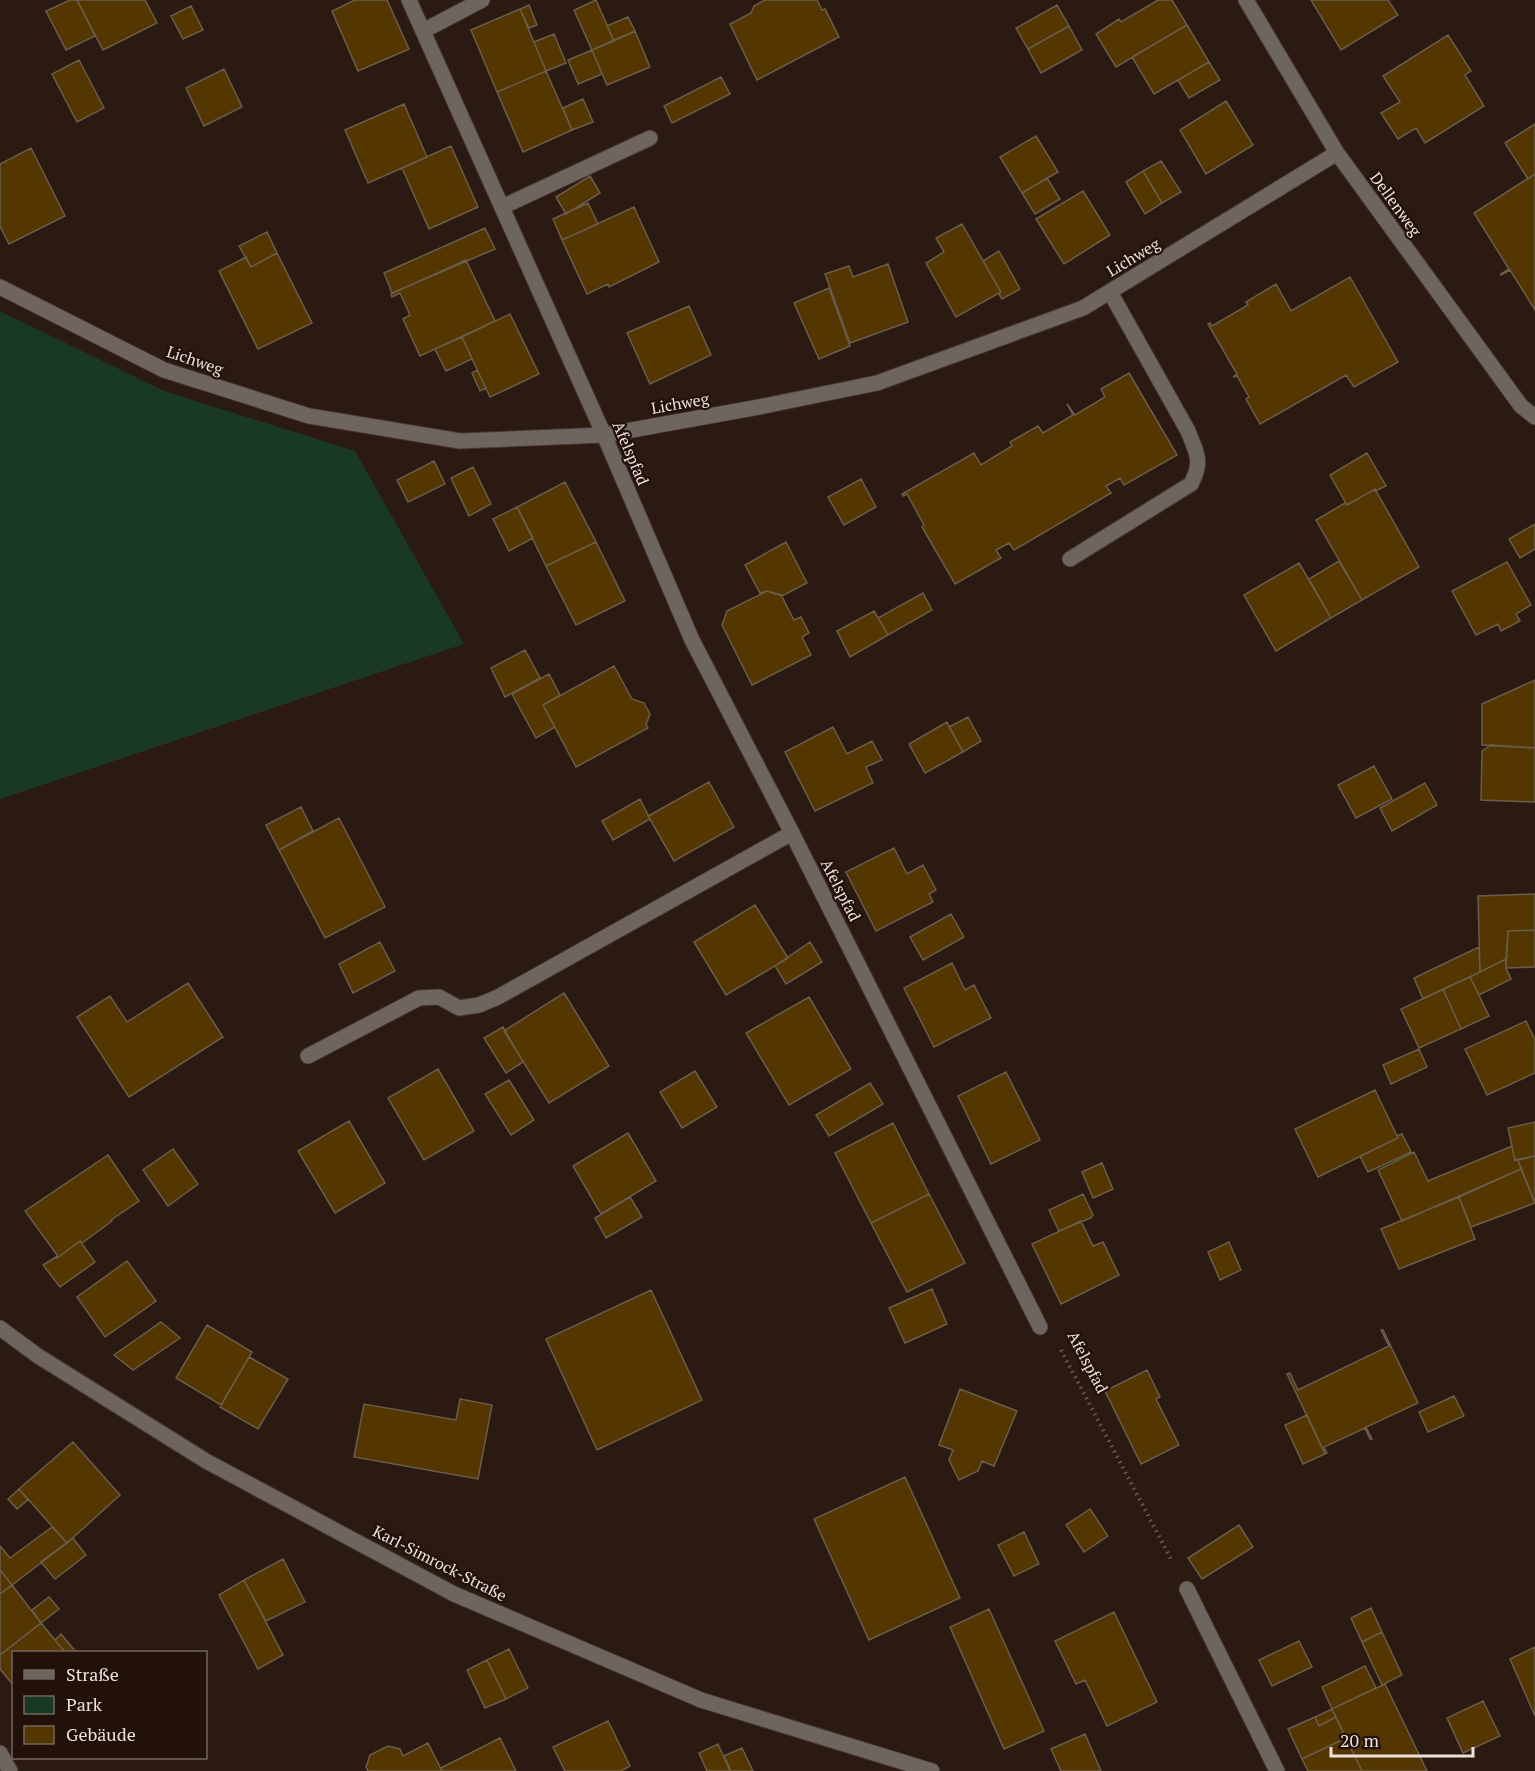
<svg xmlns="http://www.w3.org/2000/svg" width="1535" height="1771" font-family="'PT Serif',serif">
	<rect width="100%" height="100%" fill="#2b1a12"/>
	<path fill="#193926" d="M0 311 164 391 355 451 464 644 0 799Z"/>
	<path fill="#543601" stroke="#6a5d4b" stroke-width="1.5" d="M70 0H77L95 36 66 50 46 11Z
		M77 0H145L157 23 103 50Z
		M355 0H387L409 49 358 71 332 11Z
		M596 0 614 41 592 50 574 10Z
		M765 0H817L822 10 825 9 839 37 757 80 730 24 751 13 754 6Z
		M1158 0H1172L1187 25 1116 67 1096 34 1119 19 1121 22Z
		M1311 0H1388L1398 15 1341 50Z
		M529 5 537 25 529 28 520 9Z
		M1057 5 1069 26 1028 49 1016 28Z
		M191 6 203 30 183 39 171 16Z
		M520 9 546 71 497 92 471 30Z
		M628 17 635 31 614 41 607 26Z
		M1187 25 1209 62 1154 94 1132 57Z
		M1069 26 1082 50 1041 73 1028 49Z
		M635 31 650 67 607 85 592 50Z
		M554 34 566 63 546 71 534 42Z
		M1448 35 1471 71 1465 75 1484 106 1425 143 1416 128 1398 139 1381 113 1400 102 1383 76Z
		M592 50 602 74 578 84 568 60Z
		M79 60 104 108 77 122 52 74Z
		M1209 62 1220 80 1189 98 1178 80Z
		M224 69 242 107 204 126 186 88Z
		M546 71 572 130 523 152 497 92Z
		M721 77 730 94 672 123 664 106Z
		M583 99 593 122 572 130 563 108Z
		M1226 101 1253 145 1206 174 1180 130Z
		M404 104 427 157 368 183 345 130Z
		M1535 124V174L1528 179 1505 143Z
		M1036 136 1058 172 1022 193 1000 157Z
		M451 146 478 207 429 229 402 168Z
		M31 148 65 216 9 244 0 226V164Z
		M1161 161 1181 192 1162 203 1143 171Z
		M1143 171 1162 203 1145 214 1126 182Z
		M1535 174V310L1510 270 1501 275V274L1509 269 1474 213Z
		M590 176 600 193 566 214 556 197Z
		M1047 178 1060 199 1035 214 1022 193Z
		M1083 191 1110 235 1064 264 1036 219Z
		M588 203 598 224 562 240 553 219Z
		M634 207 659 262 609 287 608 284 587 294 562 240Z
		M962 224 1001 292 956 317 926 263 944 252 936 238Z
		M485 228 495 249 392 293 384 273Z
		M267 232 277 253 251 267 239 246Z
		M999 251 1020 289 1002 299 999 294 1001 292 983 261Z
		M277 253 312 323 258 349 219 271 246 257 251 267Z
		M466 260 495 321 420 356 403 319 410 315 400 293 392 297 391 294Z
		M888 264 908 322 850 343 825 274 849 266 853 277Z
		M1350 277 1398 362 1354 387 1346 375 1260 424 1246 399 1249 397 1237 376 1233 377 1237 374 1208 324 1210 323 1212 326 1248 305 1246 302 1276 284 1291 311Z
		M829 288 850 346 819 359 794 303Z
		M689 306 711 355 650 384 627 333Z
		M510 314 539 374 490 397 462 337Z
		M462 337 472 359 446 371 435 349Z
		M477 370 486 388 480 391 472 373Z
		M1129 373 1177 455 1124 485 1120 478 1106 486 1111 493 1014 550 1009 543 996 550 1001 558 955 584 922 527 924 525 907 494 903 496 902 494 974 453 981 465 1012 446 1010 442 1038 426 1043 433 1073 415 1067 404 1075 415 1105 397 1101 389Z
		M1367 453 1386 486 1375 491V489L1347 505 1330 475Z
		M434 461 445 484 408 502 397 480Z
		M473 467 491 504 469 516 451 478Z
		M861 479 876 507 844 525 828 497Z
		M565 482 596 542 546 566 517 507Z
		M1375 489 1419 567 1362 600 1316 520 1345 503 1347 505Z
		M517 507 533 538 509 551 493 519Z
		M1535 524V549L1520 558 1509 539Z
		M596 542 625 601 576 625 546 566Z
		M786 542 807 583 782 596 767 591 760 593 745 565Z
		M1339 561 1362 600 1331 618 1309 579Z
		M1507 562 1531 605 1516 614 1520 621 1501 631 1498 624 1476 635 1452 591Z
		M1299 563 1331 618 1276 651 1244 595Z
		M767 591 781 595 794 620 801 617 809 633 802 637 811 655 752 685 722 625 727 611Z
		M923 593 932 610 888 635 878 618Z
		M874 611 888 635 850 657 837 631Z
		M525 650 540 678 505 697 491 668Z
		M614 666 632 699 644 703 650 714 646 725 648 728 576 767 543 705Z
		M549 674 560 695 543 705 555 727 536 738 512 694Z
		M1535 680V748L1482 745V704Z
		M968 717 981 741 963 752 949 727Z
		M947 722 963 752 925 773 909 744Z
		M833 727 847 754 872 741 882 760 866 767 873 783 815 811 785 752Z
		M1491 745 1535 748V802L1481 800 1482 751Z
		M1374 766 1392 799 1356 818 1338 785Z
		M709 782 734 827 674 861 648 816Z
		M1425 783 1437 805 1392 831 1380 808Z
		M640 799 650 819 613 840 602 821Z
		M301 807 313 831 279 850 266 825Z
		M339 818 385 907 325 938 279 850Z
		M894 848 907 874 923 865 936 890 929 894 933 902 876 931 846 872Z
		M1535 894V930L1508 931 1506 959 1480 972 1478 896Z
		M755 905 788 958 726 995 694 942Z
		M951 914 964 937 923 960 910 937Z
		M1535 930V967L1506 968 1508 931Z
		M380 942 395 971 353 993 339 964Z
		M810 942 822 962 786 984 775 966Z
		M1479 947 1480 972 1423 999 1414 978Z
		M1506 959V968L1511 979 1479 995 1470 977Z
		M952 963 965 990 974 985 991 1018 934 1047 904 988Z
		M1470 977 1489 1016 1461 1029 1443 989Z
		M188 983 223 1037 129 1097 77 1017 110 996 127 1022Z
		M1443 989 1461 1029 1419 1048 1401 1009Z
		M564 993 609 1066 549 1103 504 1031Z
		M809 997 851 1069 789 1105 746 1033Z
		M1526 1021 1535 1040V1073L1487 1095 1465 1049Z
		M503 1027 523 1062 506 1073 484 1038Z
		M1419 1049 1427 1067 1391 1084 1383 1065Z
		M438 1069 474 1131 424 1160 388 1098Z
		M695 1071 717 1107 682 1128 660 1092Z
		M1006 1072 1040 1140 991 1164 958 1096Z
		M509 1080 534 1120 511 1135 485 1094Z
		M870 1083 883 1104 829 1136 816 1115Z
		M1375 1090 1398 1138 1318 1177 1295 1129Z
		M349 1121 385 1183 335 1213 298 1151Z
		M1535 1122V1156L1515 1160 1508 1128Z
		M893 1123 929 1194 871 1223 835 1153Z
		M628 1133 656 1181 601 1214 573 1166Z
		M1402 1134 1411 1152 1368 1172 1360 1156 1398 1138 1397 1136Z
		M1512 1146 1515 1160H1518L1521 1169 1402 1221 1378 1170 1414 1152 1428 1181Z
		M173 1149 198 1184 168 1206 143 1170Z
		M108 1155 139 1201 111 1220 112 1221 82 1243 80 1241 57 1258V1255L25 1211Z
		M1535 1156V1203L1518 1160Z
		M1102 1163 1113 1189 1093 1198 1082 1172Z
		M1521 1169 1535 1203 1471 1227 1459 1197Z
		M929 1194 965 1263 907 1292 871 1223Z
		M1083 1194 1093 1215 1091 1218 1059 1231 1049 1210Z
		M630 1197 642 1217 606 1238 595 1218Z
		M1459 1197 1475 1239 1399 1269 1381 1229Z
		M1081 1221 1093 1246 1103 1242 1119 1275 1061 1304 1032 1244Z
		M80 1241 95 1262 60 1287 43 1265 56 1257 57 1258Z
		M1229 1242 1241 1270 1220 1280 1208 1252Z
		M127 1261 156 1301 105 1337 77 1297Z
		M932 1289 947 1324 905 1343 889 1308Z
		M651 1290 702 1400 597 1450 546 1339Z
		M161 1322 180 1338 133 1370 114 1355Z
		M207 1325 252 1352 221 1405 176 1378Z
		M1381 1330H1383L1418 1403 1366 1427 1372 1439H1370L1365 1428 1324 1447 1327 1453 1325 1454 1287 1374 1290 1373 1298 1390 1389 1346Z
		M249 1357 288 1379 258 1429 220 1407Z
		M1147 1370 1160 1397 1156 1399 1179 1445 1141 1464 1105 1391Z
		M960 1389 1017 1411 994 1466 982 1461 978 1471 959 1480 949 1460 953 1450 939 1445Z
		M1454 1396 1464 1416 1428 1432 1419 1412Z
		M460 1399 492 1405 478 1479 354 1457 364 1404 456 1420Z
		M1307 1415 1325 1454 1303 1464 1285 1425Z
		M73 1442 120 1495 67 1543 19 1489Z
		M905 1477 960 1598 869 1640 814 1519Z
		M19 1489 28 1500 17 1509 8 1499Z
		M1090 1509 1108 1536 1084 1552 1066 1525Z
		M1239 1525 1253 1547 1202 1579 1188 1558Z
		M52 1527 67 1543 12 1585 0 1570V1546L10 1558Z
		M1024 1532 1039 1564 1014 1576 998 1545Z
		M73 1538 86 1555 55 1579 41 1562Z
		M283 1559 305 1602 266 1621 244 1580Z
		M0 1570 12 1585 0 1594Z
		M244 1580 283 1655 258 1669 219 1595Z
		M12 1585 41 1623 0 1655V1594Z
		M49 1597 59 1609 41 1623 32 1610Z
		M1371 1608 1382 1632 1362 1642 1351 1618Z
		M989 1609 1044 1731 1004 1749 950 1627Z
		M1114 1612 1157 1702 1107 1726 1085 1680 1076 1684 1055 1641Z
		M41 1623 65 1652H14V1686L0 1669V1655Z
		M1382 1632 1402 1675 1382 1685 1362 1642Z
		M61 1634 76 1652H65L55 1640Z
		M1299 1641 1312 1667 1272 1686 1259 1660Z
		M1535 1647V1716L1510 1659Z
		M509 1649 528 1688 506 1699 487 1660Z
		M487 1660 506 1699 485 1708 467 1670Z
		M1365 1666 1376 1688 1332 1709 1322 1687Z
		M1385 1684 1427 1771H1362L1332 1709Z
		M1483 1701 1500 1736 1463 1753 1447 1718Z
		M1332 1709 1336 1717 1319 1726 1315 1717Z
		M1315 1717 1319 1726 1336 1717 1346 1738 1302 1759 1288 1729Z
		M608 1721 630 1766 621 1771H565L553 1747Z
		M1085 1734 1101 1771H1061L1051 1749Z
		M500 1738 516 1771H442L441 1768Z
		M1346 1738 1362 1771H1308L1302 1759Z
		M428 1743 442 1771H368L366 1767 370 1755 388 1746 400 1749 403 1756Z
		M718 1744 730 1771H707L699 1753Z
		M742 1748 753 1771H731L724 1756Z"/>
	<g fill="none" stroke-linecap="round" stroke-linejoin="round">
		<defs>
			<path id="lane" d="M423 31 482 0
				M502 207 650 138
				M1070 559 1191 484C1203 461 1197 454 1188 431L1110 292
				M308 1056 419 998 439 997 459 1008 479 1005 498 997 792 833
				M1187 1589 1277 1771"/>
			<path id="street" d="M409 0 604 435 692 640 792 833 1040 1327
				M1246 0 1337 153 1521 406 1535 417
				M0 287 164 370 309 416 460 441 604 435 759 407 877 383 1083 308 1337 153
				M0 1328 38 1356 206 1461 454 1594 701 1700 932 1771
				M0 1753 10 1771"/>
		</defs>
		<use href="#lane" stroke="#46362e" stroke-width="17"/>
		<use href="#street" stroke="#46362e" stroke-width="17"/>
		<path stroke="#6b5c55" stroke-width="4" stroke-dasharray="1.5 4.5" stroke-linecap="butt" d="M1061 1350 1172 1561"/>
		<use href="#lane" stroke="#6e6460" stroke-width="15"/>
		<use href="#street" stroke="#6e6460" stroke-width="15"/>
	</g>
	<g text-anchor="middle" stroke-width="4.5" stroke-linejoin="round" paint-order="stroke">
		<g font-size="16" fill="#eee1dc" stroke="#211109">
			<text transform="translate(1396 204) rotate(54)" y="6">Dellenweg</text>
			<text transform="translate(1133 257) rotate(-31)" y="6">Lichweg</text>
			<text transform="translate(195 360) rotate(19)" y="6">Lichweg</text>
			<text transform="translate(680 403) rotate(-10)" y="6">Lichweg</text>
			<text transform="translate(631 453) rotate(67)" y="6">Afelspfad</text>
			<text transform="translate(841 890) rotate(63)" y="6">Afelspfad</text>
			<text transform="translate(1088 1362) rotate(62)" y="6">Afelspfad</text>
			<text transform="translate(440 1563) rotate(27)" y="6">Karl-Simrock-Straße</text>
		</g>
	</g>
	<rect x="12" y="1651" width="195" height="108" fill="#211109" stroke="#73645d" stroke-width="1.5"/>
	<rect x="24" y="1670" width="30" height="9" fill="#6e6460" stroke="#73645d" stroke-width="1.5"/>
	<text x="66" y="1681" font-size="18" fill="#eee1dc">Straße</text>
	<rect x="24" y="1696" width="30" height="18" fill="#193926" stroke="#73645d" stroke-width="1.5"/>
	<text x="66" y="1711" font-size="18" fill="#eee1dc">Park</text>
	<rect x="24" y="1726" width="30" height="18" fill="#543601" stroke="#73645d" stroke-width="1.5"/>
	<text x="66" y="1741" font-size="18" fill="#eee1dc">Gebäude</text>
	<path d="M1331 1747v9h142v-9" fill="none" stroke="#eee1dc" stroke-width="3"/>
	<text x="1340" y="1747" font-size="18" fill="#eee1dc" stroke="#211109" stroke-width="4.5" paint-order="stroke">20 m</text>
</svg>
